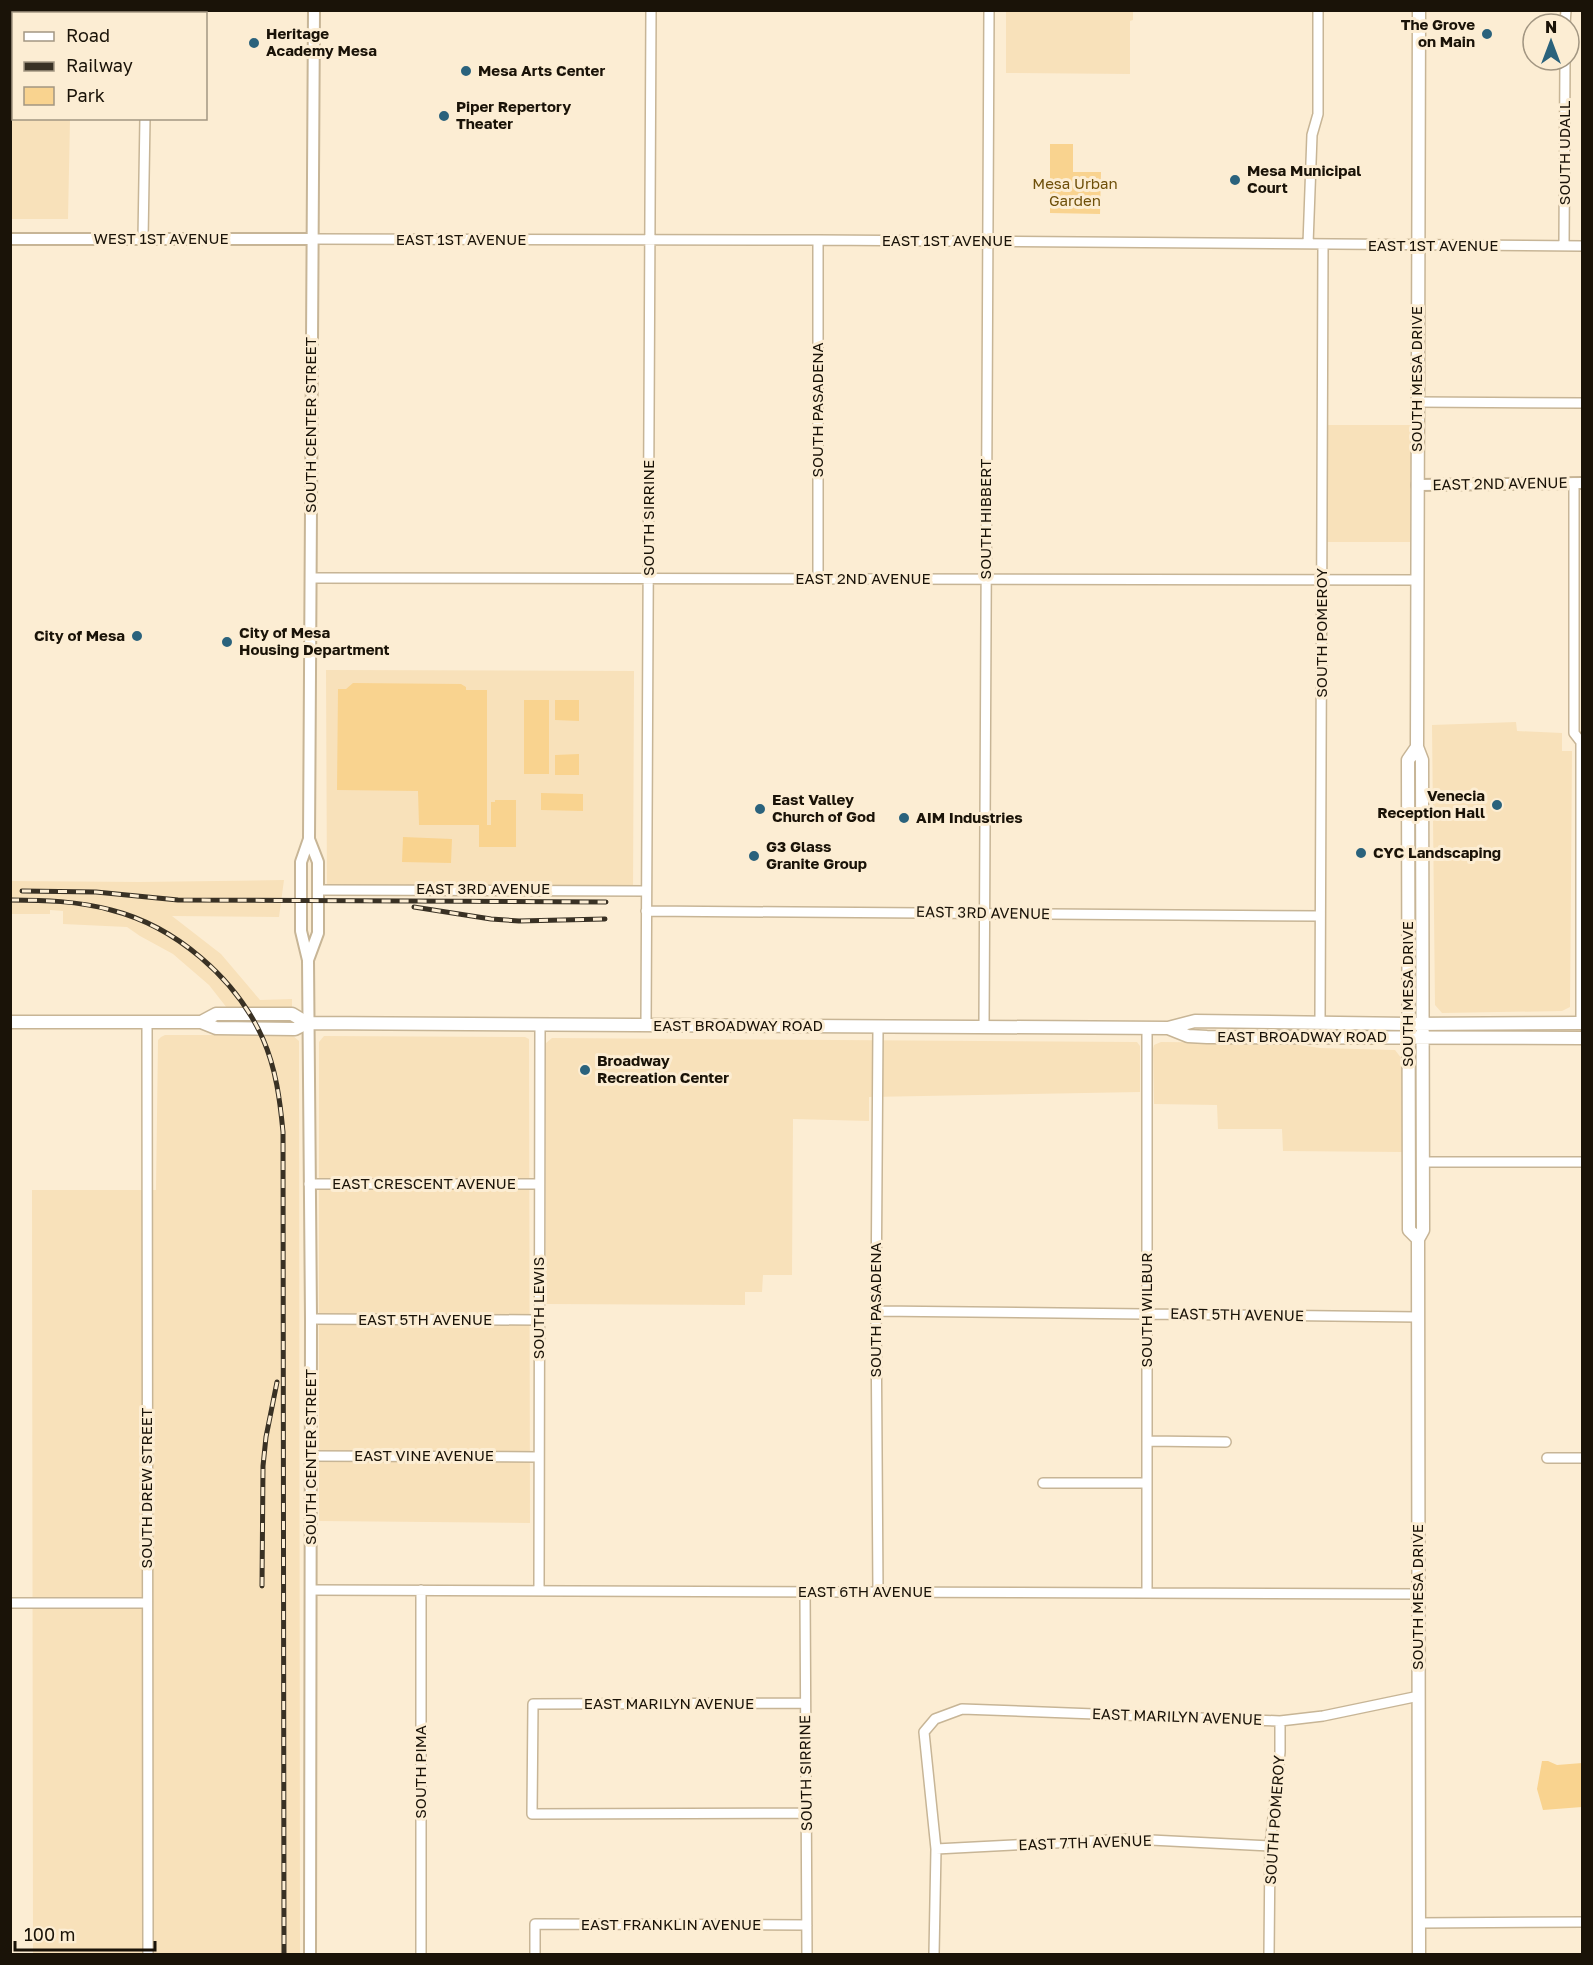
<svg xmlns="http://www.w3.org/2000/svg" width="1593" height="1965" font-family="'Golos Text',sans-serif">
	<rect width="100%" height="100%" fill="#fcedd3"/>
	<path fill="#f8e1ba" d="M1006 11H1133V20L1130 21V74L1006 73Z
		M10 101H13L14 118 70 119 68 219H11Z
		M1323 425H1417V542H1322Z
		M326 670 634 671 633 896 327 893Z
		M1516 722 1517 731 1562 733V751H1572L1570 1007 1562 1011 1442 1013 1435 1005 1432 725Z
		M284 880 279 917 172 916 221 954 260 1000 292 999V1035L299 1041 300 1954H33L32 1190H156L158 1040 161 1037 165 1035H243L238 1022 209 985 173 954 140 936 127 927 63 924V911L50 910V914H11L10 881 140 882Z
		M324 1036 525 1037 529 1039 530 1523 319 1521V1042Z
		M552 1038 1133 1042H1137L1140 1046V1092L869 1097V1121L793 1119 792 1275H763L762 1292H745V1305L546 1304V1043Z
		M1161 1042 1286 1043 1320 1048 1395 1050 1402 1059V1152L1283 1151 1282 1129H1218L1217 1105 1154 1104 1153 1049 1154 1045Z"/>
	<path fill="#f9d38f" d="M1050 144H1073V172H1101L1100 214 1050 213Z
		M353 683 461 684 466 687V690H487V825H491V802H495V800H516V847H479V825H419L418 791 337 790 338 689H346Z
		M524 700H549V774H524Z
		M555 700H579V721L555 720Z
		M579 754V775H555V755Z
		M541 793 583 794V811L541 810Z
		M403 837 452 839 451 863 402 862Z
		M1542 1761H1548L1557 1765 1582 1763V1807L1543 1810 1537 1789Z"/>
	<g fill="none" stroke-linecap="round" stroke-linejoin="round">
		<defs>
			<path id="minor" d="M146 14V10
				M1565 24 1566 10
				M143 239 145 118
				M312 239 818 240 1582 246
				M818 240V579
				M1308 244 1312 135 1318 114V10
				M1564 246 1565 60
				M1417 402 1582 403
				M1574 483V733L1581 742V1023
				M311 578 1416 580
				M319 890 646 891
				M646 911 1320 916
				M147 1022 148 1954
				M1320 1022 1323 245
				M646 1026 651 10
				M878 1028 876 1311 878 1592
				M984 1028 989 10
				M1147 1028V1593
				M1423 1162H1582
				M309 1184H539
				M876 1311 1418 1317
				M311 1319 538 1320
				M1147 1441 1226 1442
				M310 1456 539 1457
				M1547 1458H1582
				M1043 1483H1147
				M311 1590 1418 1594
				M421 1590V1954
				M539 1590 540 1025
				M805 1591 807 1954
				M10 1603H147
				M805 1703 533 1704 532 1814 807 1813
				M936 1849 1131 1839 1270 1846
				M1419 1923 1582 1922
				M535 1954V1924L807 1925
				M934 1954 936 1849 924 1732 935 1719 962 1709 1280 1721 1323 1716 1419 1696
				M1269 1954 1270 1846 1280 1752V1721"/>
			<path id="tertiary" d="M10 239H312
				M1417 485 1582 483
				M308 960 318 933V862L309 839
				M310 1954 311 1319 308 960 301 931V862L309 839 314 10"/>
			<path id="secondary" d="M1419 10 1417 747 1422 760 1423 1230 1418 1239 1419 1954
				M1417 747 1408 760 1409 1230 1418 1239
				M10 1022H201L216 1028 295 1029 307 1023 1168 1028 1195 1021 1408 1024 1582 1023
				M201 1022 216 1014H292L307 1023
				M1168 1028 1188 1036 1207 1037 1582 1038"/>
		</defs>
		<use href="#minor" stroke="#c7b596" stroke-width="12"/>
		<use href="#tertiary" stroke="#c7b596" stroke-width="14"/>
		<use href="#secondary" stroke="#c7b596" stroke-width="15"/>
		<use href="#minor" stroke="#fff" stroke-width="9"/>
		<use href="#tertiary" stroke="#fff" stroke-width="10"/>
		<use href="#secondary" stroke="#fff" stroke-width="12"/>
		<defs>
			<path id="rail" d="M22 891 96 892 178 900 606 902
				M10 900C44 900 78 901 111 910 175 926 236 978 263 1039 276 1069 280 1100 283 1132L284 1954
				M414 907 491 919 519 921 605 919
				M262 1586 263 1466 266 1437 277 1382"/>
		</defs>
		<use href="#rail" stroke="#393124" stroke-width="5"/>
		<use href="#rail" stroke="#fcedd3" stroke-width="3" stroke-dasharray="9" stroke-linecap="butt"/>
	</g>
	<g fill="#2a627c" stroke="#fcedd3" stroke-width="2">
		<circle cx="1487" cy="34" r="6"/>
		<circle cx="254" cy="43" r="6"/>
		<circle cx="466" cy="71" r="6"/>
		<circle cx="444" cy="116" r="6"/>
		<circle cx="1235" cy="180" r="6"/>
		<circle cx="137" cy="636" r="6"/>
		<circle cx="227" cy="642" r="6"/>
		<circle cx="1497" cy="805" r="6"/>
		<circle cx="760" cy="809" r="6"/>
		<circle cx="904" cy="818" r="6"/>
		<circle cx="1361" cy="853" r="6"/>
		<circle cx="754" cy="856" r="6"/>
		<circle cx="585" cy="1070" r="6"/>
	</g>
	<g text-anchor="middle" stroke-width="6" stroke-linejoin="round" paint-order="stroke">
		<g font-size="15" font-weight="bold" fill="#1a1308" stroke="#fcedd3" text-anchor="start">
			<text x="1475" y="30" text-anchor="end">The Grove<tspan x="1475" dy="17">on Main</tspan></text>
			<text x="266" y="39">Heritage<tspan x="266" dy="17">Academy Mesa</tspan></text>
			<text x="478" y="76">Mesa Arts Center</text>
			<text x="456" y="112">Piper Repertory<tspan x="456" dy="17">Theater</tspan></text>
			<text x="1247" y="176">Mesa Municipal<tspan x="1247" dy="17">Court</tspan></text>
			<text x="239" y="638">City of Mesa<tspan x="239" dy="17">Housing Department</tspan></text>
			<text x="125" y="641" text-anchor="end">City of Mesa</text>
			<text x="1485" y="801" text-anchor="end">Venecia<tspan x="1485" dy="17">Reception Hall</tspan></text>
			<text x="772" y="805">East Valley<tspan x="772" dy="17">Church of God</tspan></text>
			<text x="916" y="823">AIM Industries</text>
			<text x="766" y="852">G3 Glass<tspan x="766" dy="17">Granite Group</tspan></text>
			<text x="1373" y="858">CYC Landscaping</text>
			<text x="597" y="1066">Broadway<tspan x="597" dy="17">Recreation Center</tspan></text>
		</g>
		<g font-size="15" fill="#1a1308" stroke="#fcedd3">
			<text transform="translate(1565 153) rotate(-90)" y="5">SOUTH UDALL</text>
			<text x="161" y="244">WEST 1ST AVENUE</text>
			<text x="461" y="245">EAST 1ST AVENUE</text>
			<text x="947" y="246">EAST 1ST AVENUE</text>
			<text x="1433" y="251">EAST 1ST AVENUE</text>
			<text transform="translate(1417 379) rotate(-90)" y="5">SOUTH MESA DRIVE</text>
			<text transform="translate(818 410) rotate(-90)" y="5">SOUTH PASADENA</text>
			<text transform="translate(311 425) rotate(-90)" y="5">SOUTH CENTER STREET</text>
			<text transform="translate(1500 484) rotate(-1)" y="5">EAST 2ND AVENUE</text>
			<text transform="translate(649 518) rotate(-90)" y="5">SOUTH SIRRINE</text>
			<text transform="translate(986 519) rotate(-90)" y="5">SOUTH HIBBERT</text>
			<text x="863" y="584">EAST 2ND AVENUE</text>
			<text transform="translate(1322 633) rotate(-90)" y="5">SOUTH POMEROY</text>
			<text x="483" y="894">EAST 3RD AVENUE</text>
			<text transform="translate(983 913) rotate(1)" y="5">EAST 3RD AVENUE</text>
			<text transform="translate(1408 994) rotate(-90)" y="5">SOUTH MESA DRIVE</text>
			<text x="738" y="1031">EAST BROADWAY ROAD</text>
			<text x="1302" y="1042">EAST BROADWAY ROAD</text>
			<text x="424" y="1189">EAST CRESCENT AVENUE</text>
			<text transform="translate(539 1308) rotate(-90)" y="5">SOUTH LEWIS</text>
			<text transform="translate(876 1310) rotate(-90)" y="5">SOUTH PASADENA</text>
			<text transform="translate(1147 1310) rotate(-90)" y="5">SOUTH WILBUR</text>
			<text transform="translate(1237 1315) rotate(1)" y="5">EAST 5TH AVENUE</text>
			<text x="425" y="1325">EAST 5TH AVENUE</text>
			<text x="424" y="1461">EAST VINE AVENUE</text>
			<text transform="translate(311 1457) rotate(-90)" y="5">SOUTH CENTER STREET</text>
			<text transform="translate(147 1488) rotate(-90)" y="5">SOUTH DREW STREET</text>
			<text x="865" y="1597">EAST 6TH AVENUE</text>
			<text transform="translate(1418 1597) rotate(-90)" y="5">SOUTH MESA DRIVE</text>
			<text x="669" y="1709">EAST MARILYN AVENUE</text>
			<text transform="translate(1177 1717) rotate(2)" y="5">EAST MARILYN AVENUE</text>
			<text transform="translate(421 1772) rotate(-90)" y="5">SOUTH PIMA</text>
			<text transform="translate(806 1773) rotate(-91)" y="5">SOUTH SIRRINE</text>
			<text transform="translate(1275 1820) rotate(-86)" y="5">SOUTH POMEROY</text>
			<text transform="translate(1085 1843) rotate(-2)" y="5">EAST 7TH AVENUE</text>
			<text x="671" y="1930">EAST FRANKLIN AVENUE</text>
		</g>
		<g font-size="15" fill="#6e4f09" stroke="#fcedd3">
			<text x="1075" y="189">Mesa Urban<tspan x="1075" dy="17">Garden</tspan></text>
		</g>
	</g>
	<rect width="1593" height="1965" fill="none" stroke="#1a1308" stroke-width="24"/>
	<rect x="12" y="12" width="195" height="108" fill="#fcedd3" stroke="#a29682" stroke-width="1.5"/>
	<rect x="24" y="32" width="30" height="9" fill="#ffffff" stroke="#a29682" stroke-width="1.5"/>
	<text x="66" y="42" font-size="18" fill="#1a1308">Road</text>
	<rect x="24" y="62" width="30" height="9" fill="#393124" stroke="#a29682" stroke-width="1.5"/>
	<text x="66" y="72" font-size="18" fill="#1a1308">Railway</text>
	<rect x="24" y="87" width="30" height="18" fill="#f9d38f" stroke="#a29682" stroke-width="1.5"/>
	<text x="66" y="102" font-size="18" fill="#1a1308">Park</text>
	<g transform="translate(1551 42)"><circle r="28" fill="#fcedd3" stroke="#a29682" stroke-width="1.5"/>
	<path d="M0-4.5L10 22L0 15L-10 22Z" fill="#2a627c"/>
	<text y="-9" font-size="16" font-weight="bold" text-anchor="middle" fill="#1a1308">N</text>
	</g>
	<path d="M15 1941v9h140v-9" fill="none" stroke="#1a1308" stroke-width="3"/>
	<text x="24" y="1941" font-size="18" fill="#1a1308" stroke="#fcedd3" stroke-width="4.5" paint-order="stroke">100 m</text>
</svg>
